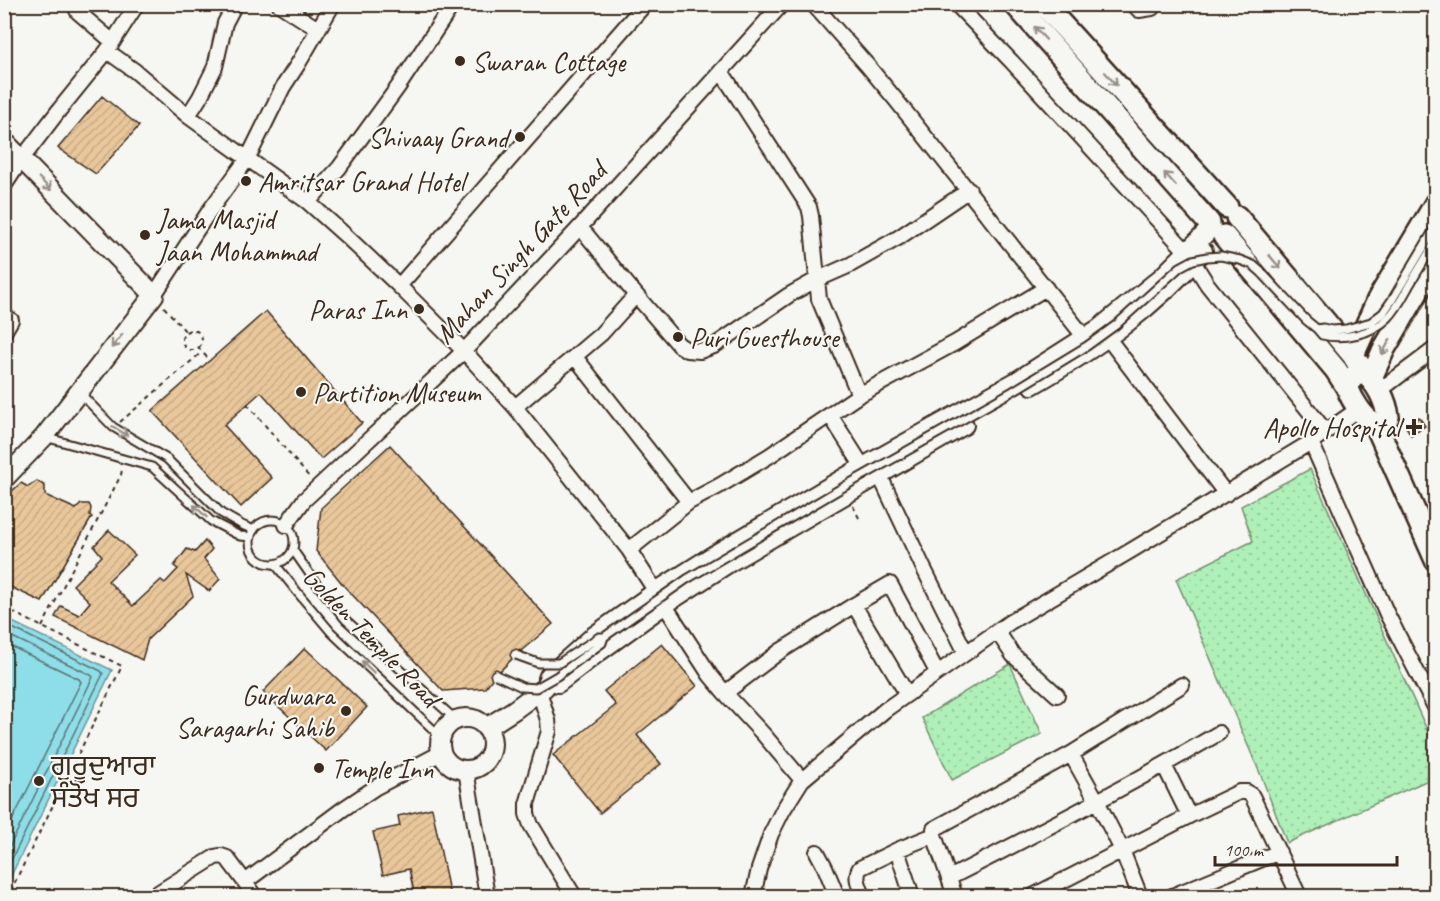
<svg xmlns="http://www.w3.org/2000/svg" width="1440" height="901" font-family="Caveat,'Noto Sans Gurmukhi',sans-serif">
	<defs>
		<pattern id="park-dots" width="8" height="8" patternUnits="userSpaceOnUse" patternTransform="scale(1.5)"><rect width="8" height="8" fill="#aff0b9"/><path d="M2 2h.1M6 6h.1" fill="none" stroke="#97ce9f" stroke-width="1.8" stroke-linecap="round"/></pattern>
		<pattern id="building-hatch" width="6" height="6" patternUnits="userSpaceOnUse" patternTransform="scale(1.5)"><rect width="6" height="6" fill="#e9c79b"/><path d="M-1 1l2-2M0 6l6-6M5 7l2-2" fill="none" stroke="#c9ab85"/></pattern>
	</defs>
	<rect width="100%" height="100%" fill="#f6f6f2"/>
	<filter id="ink" filterUnits="userSpaceOnUse"><feTurbulence type="fractalNoise" baseFrequency=".0167" numOctaves="2"/><feDisplacementMap in="SourceGraphic" scale="12" xChannelSelector="R" yChannelSelector="G"/><feConvolveMatrix kernelMatrix="1 2 1 2 8 2 1 2 1" color-interpolation-filters="sRGB"/></filter>
	<g filter="url(#ink)">
		<path fill="url(#park-dots)" stroke="#758d6c" stroke-width="1.5" d="M1310 469 1435 748V777L1287 843 1262 778 1176 579 1253 541 1241 506Z
			M1010 664 1042 734 952 780 922 718Z"/>
		<path fill="#8edee9" stroke="#6d9698" stroke-width="1.5" d="M4 618 112 670 8 882 4 881Z"/>
		<g fill="none" stroke-linecap="round" stroke-linejoin="round">
			<path stroke="#5c726f" stroke-width="1.5" d="M4 624 101 671 103 674 4 875
				M4 633 91 675 93 677 4 858
				M4 643 79 679 81 682 4 837"/>
		</g>
		<path fill="url(#building-hatch)" stroke="#3b2a1e" stroke-width="1.5" d="M102 96 139 126 96 174 58 148Z
			M266 311 362 423 321 459 261 392 224 425 272 478 241 507 152 411Z
			M1419 417 1425 426 1411 435 1405 425Z
			M390 445 553 624 521 651 516 649 512 651 510 655 512 659 500 671 496 669 492 671 490 675 492 679 485 688 443 691 344 586 316 551 321 508Z
			M37 481 45 486V495L76 509 81 504H89L91 508 90 515 92 517 42 602 4 584V498L21 483 28 487Z
			M109 530 135 555 108 581 133 606 161 580 165 583 178 569 174 566 187 549 195 552 205 541 212 549 204 559 220 579 209 591 186 575 193 596 148 639 142 660 55 617 61 606 79 615 90 602 73 585 102 556 94 546Z
			M662 644 697 686 637 735 661 764 600 813 553 755 616 705 604 691Z
			M305 648 367 707 326 751 263 692Z
			M432 808 450 897H415L409 869 383 875 373 832 400 826 398 816Z"/>
		<g fill="none" stroke-linecap="round" stroke-linejoin="round">
			<defs>
				<path id="lane" d="M80 393 113 427 167 459 221 513 242 525 254 530
					M45 437 152 467 211 521 240 536 251 537
					M250 542a22 22 0 1 1 44 0a22 22 0 1 1-44 0Z
					M293 550 316 583 346 620 456 720
					M275 564 298 593 331 632 441 737"/>
				<path id="street" d="M74 4 78 12 113 42
					M279 4 318 29
					M813 4 867 65 896 100 1090 344
					M956 4 1012 62 1187 252 1207 284 1326 432
					M1133 4 1139 10 1152 8 1154 4
					M107 51 135 71 188 116 308 202 345 235 399 286 464 351 515 407 629 550 710 675 725 693 764 735 802 780
					M721 71 809 207 811 216 819 299 859 395
					M188 116 200 97 215 67 225 23 235 4
					M4 186 21 160 60 109 107 51 137 4
					M308 202 339 168 398 87 453 4
					M580 227 636 295 679 345 687 350 700 351 714 346 789 295 816 280 850 265 898 238 969 190
					M399 286 645 4
					M154 295 210 210 248 158 283 87 298 64 333 4
					M1101 329 1226 494
					M4 332 11 320
					M575 357 689 502
					M1379 391 1436 348
					M515 407 601 334 636 295
					M830 415 863 467
					M1311 442 1387 614 1436 709
					M879 474 923 567 966 653
					M286 525 304 500 318 487 464 351 580 227 782 4
					M629 550 689 502 719 486 769 456 859 395 955 343 1046 288
					M854 605 907 694
					M997 631 1013 655 1057 695
					M539 691 548 720 549 731 527 804V814L531 825 574 896
					M725 693 779 652 854 605 890 584 937 672
					M1071 754 1182 685
					M1164 765 1189 816
					M466 770 487 896
					M897 850 912 896
					M817 852 825 867 837 896
					M949 878C1040 832 1131 785 1219 733
					M245 882 254 896
					M153 896 215 857 221 856 227 858 245 882 343 809 376 787 441 753
					M753 896 759 869 771 834 783 810 802 780 885 710 1010 622 1132 550 1311 442 1360 408
					M863 896C860 887 854 877 860 868L897 850 934 835
					M955 896 934 835V829L1071 754 1097 801 1122 850 1140 896
					M1033 896 1189 816 1239 792H1247L1252 796 1299 896
					M1172 896 1279 852"/>
				<path id="secondary" d="M4 141 154 295 44 437 4 479
					M1032 385C1096 348 1154 308 1203 251
					M558 683 597 653 665 604 730 562 964 425
					M440 744a26 26 0 1 1 52 0a26 26 0 1 1-52 0Z
					M486 728 514 710 545 687 549 676 594 636 657 591 714 555 863 467 1017 381 1100 328 1161 278 1211 228"/>
				<path id="primary" d="M1015 4 1209 223
					M1043 4 1227 207
					M1237 217 1353 355 1364 373
					M1224 236 1336 370 1347 387
					M1353 355 1378 300 1436 203
					M1364 373C1377 382 1386 401 1388 417L1384 423 1376 425C1363 419 1352 400 1347 387 1351 378 1353 375 1364 373Z
					M1371 378 1384 349 1436 260
					M1376 425 1436 560"/>
			</defs>
			<use href="#lane" stroke="#3b2a1e" stroke-width="11"/>
			<use href="#street" stroke="#3b2a1e" stroke-width="18"/>
			<use href="#secondary" stroke="#3b2a1e" stroke-width="22"/>
			<use href="#primary" stroke="#3b2a1e" stroke-width="26"/>
			<path stroke="#3b2a1e" stroke-width="2" stroke-dasharray="4.5 4.5" stroke-linecap="butt" d="M164 307 186 332
				M182 340a10 10 0 1 1 20 0a10 10 0 1 1-20 0Z
				M198 347 210 361
				M247 404 310 478
				M120 422 202 352
				M853 506 860 520
				M4 608 122 666 9 894 4 891
				M42 627 121 475 122 469"/>
			<use href="#lane" stroke="#f6f6f2" stroke-width="7"/>
			<use href="#street" stroke="#f6f6f2" stroke-width="14"/>
			<use href="#secondary" stroke="#f6f6f2" stroke-width="18"/>
			<use href="#primary" stroke="#f6f6f2" stroke-width="21"/>
			<defs>
				<path id="lane-bridge" d="M1317 329 1323 328 1332 330 1346 329 1371 322 1383 313 1392 300 1436 226
					M516 655 538 663H559L599 637H604L687 579 852 482 1013 391 1087 346 1116 325 1180 267 1193 260 1207 257 1221 256 1240 260 1253 265 1261 272 1306 320 1317 329 1322 335C1344 340 1372 334 1388 318 1397 309 1403 297 1409 286 1418 271 1427 256 1436 241
					M496 675 522 687 536 688 557 676 602 643 604 637"/>
			</defs>
			<use href="#lane-bridge" stroke="#3b2a1e" stroke-width="11" stroke-linecap="butt"/>
			<use href="#lane-bridge" stroke="#f6f6f2" stroke-width="7"/>
		</g>
		<defs><path id="oneway-shaft" d="M-6 0H5M1.5-3L5.5 0L1.5 3" fill="none" stroke-width="1.6" stroke-linecap="round" stroke-linejoin="round" transform="scale(1.5)"/></defs>
		<g stroke="#989088">
			<use href="#oneway-shaft" transform="translate(1040 33) rotate(-132)"/>
			<use href="#oneway-shaft" transform="translate(1111 79) rotate(48)"/>
			<use href="#oneway-shaft" transform="translate(1170 179) rotate(-132)"/>
			<use href="#oneway-shaft" transform="translate(45 184) rotate(46)"/>
			<use href="#oneway-shaft" transform="translate(1275 262) rotate(50)"/>
			<use href="#oneway-shaft" transform="translate(117 341) rotate(128)"/>
			<use href="#oneway-shaft" transform="translate(1386 347) rotate(118)"/>
			<use href="#oneway-shaft" transform="translate(120 431) rotate(32)"/>
			<use href="#oneway-shaft" transform="translate(200 511) rotate(-137)"/>
			<use href="#oneway-shaft" transform="translate(368 667) rotate(-136)"/>
		</g>
	</g>
	<g fill="#3b2a1e" stroke="#f6f6f2" stroke-width="2">
		<circle cx="460" cy="61" r="6"/>
		<circle cx="520" cy="137" r="6"/>
		<circle cx="246" cy="181" r="6"/>
		<circle cx="145" cy="235" r="6"/>
		<circle cx="419" cy="309" r="6"/>
		<circle cx="678" cy="337" r="6"/>
		<circle cx="301" cy="392" r="6"/>
		<path d="M1411 418h6v6h6v6h-6v6h-6v-6h-6v-6h6z"/>
		<circle cx="346" cy="711" r="6"/>
		<circle cx="319" cy="768" r="6"/>
		<circle cx="39" cy="781" r="6"/>
	</g>
	<g text-anchor="middle" stroke-width="4.5" stroke-linejoin="round" paint-order="stroke">
		<g font-size="28" fill="#3b2a1e" stroke="#f6f6f2" text-anchor="start">
			<text x="472" y="71">Swaran Cottage</text>
			<text x="508" y="147" text-anchor="end">Shivaay Grand</text>
			<text x="258" y="191">Amritsar Grand Hotel</text>
			<text x="157" y="229">Jama Masjid<tspan x="157" dy="32">Jaan Mohammad</tspan></text>
			<text x="407" y="319" text-anchor="end">Paras Inn</text>
			<text x="690" y="347">Puri Guesthouse</text>
			<text x="313" y="402">Partition Museum</text>
			<text x="1400" y="437" text-anchor="end">Apollo Hospital</text>
			<text x="334" y="705" text-anchor="end">Gurdwara<tspan x="334" dy="32">Saragarhi Sahib</tspan></text>
			<text x="51" y="775">ਗੁਰੂਦੁਆਰਾ<tspan x="51" dy="32">ਸੰਤੋਖ ਸਰ</tspan></text>
			<text x="331" y="778">Temple Inn</text>
		</g>
		<g font-size="28" fill="#3b2a1e" stroke="#f6f6f2">
			<text transform="translate(520 252) rotate(-47)" y="10">Mahan Singh Gate Road</text>
			<text transform="translate(372 636) rotate(46)" y="10">Golden Temple Road</text>
		</g>
	</g>
	<rect width="1440" height="901" fill="none" stroke="#f6f6f2" stroke-width="24"/>
	<rect x="12" y="12" width="1416" height="877" fill="none" stroke="#3b2a1e" stroke-width="2" filter="url(#ink)"/>
	<path d="M1215 856v9h182v-9" fill="none" stroke="#3b2a1e" stroke-width="3"/>
	<text x="1224" y="856" font-size="18" fill="#3b2a1e" stroke="#f6f6f2" stroke-width="4.5" paint-order="stroke">100 m</text>
</svg>
